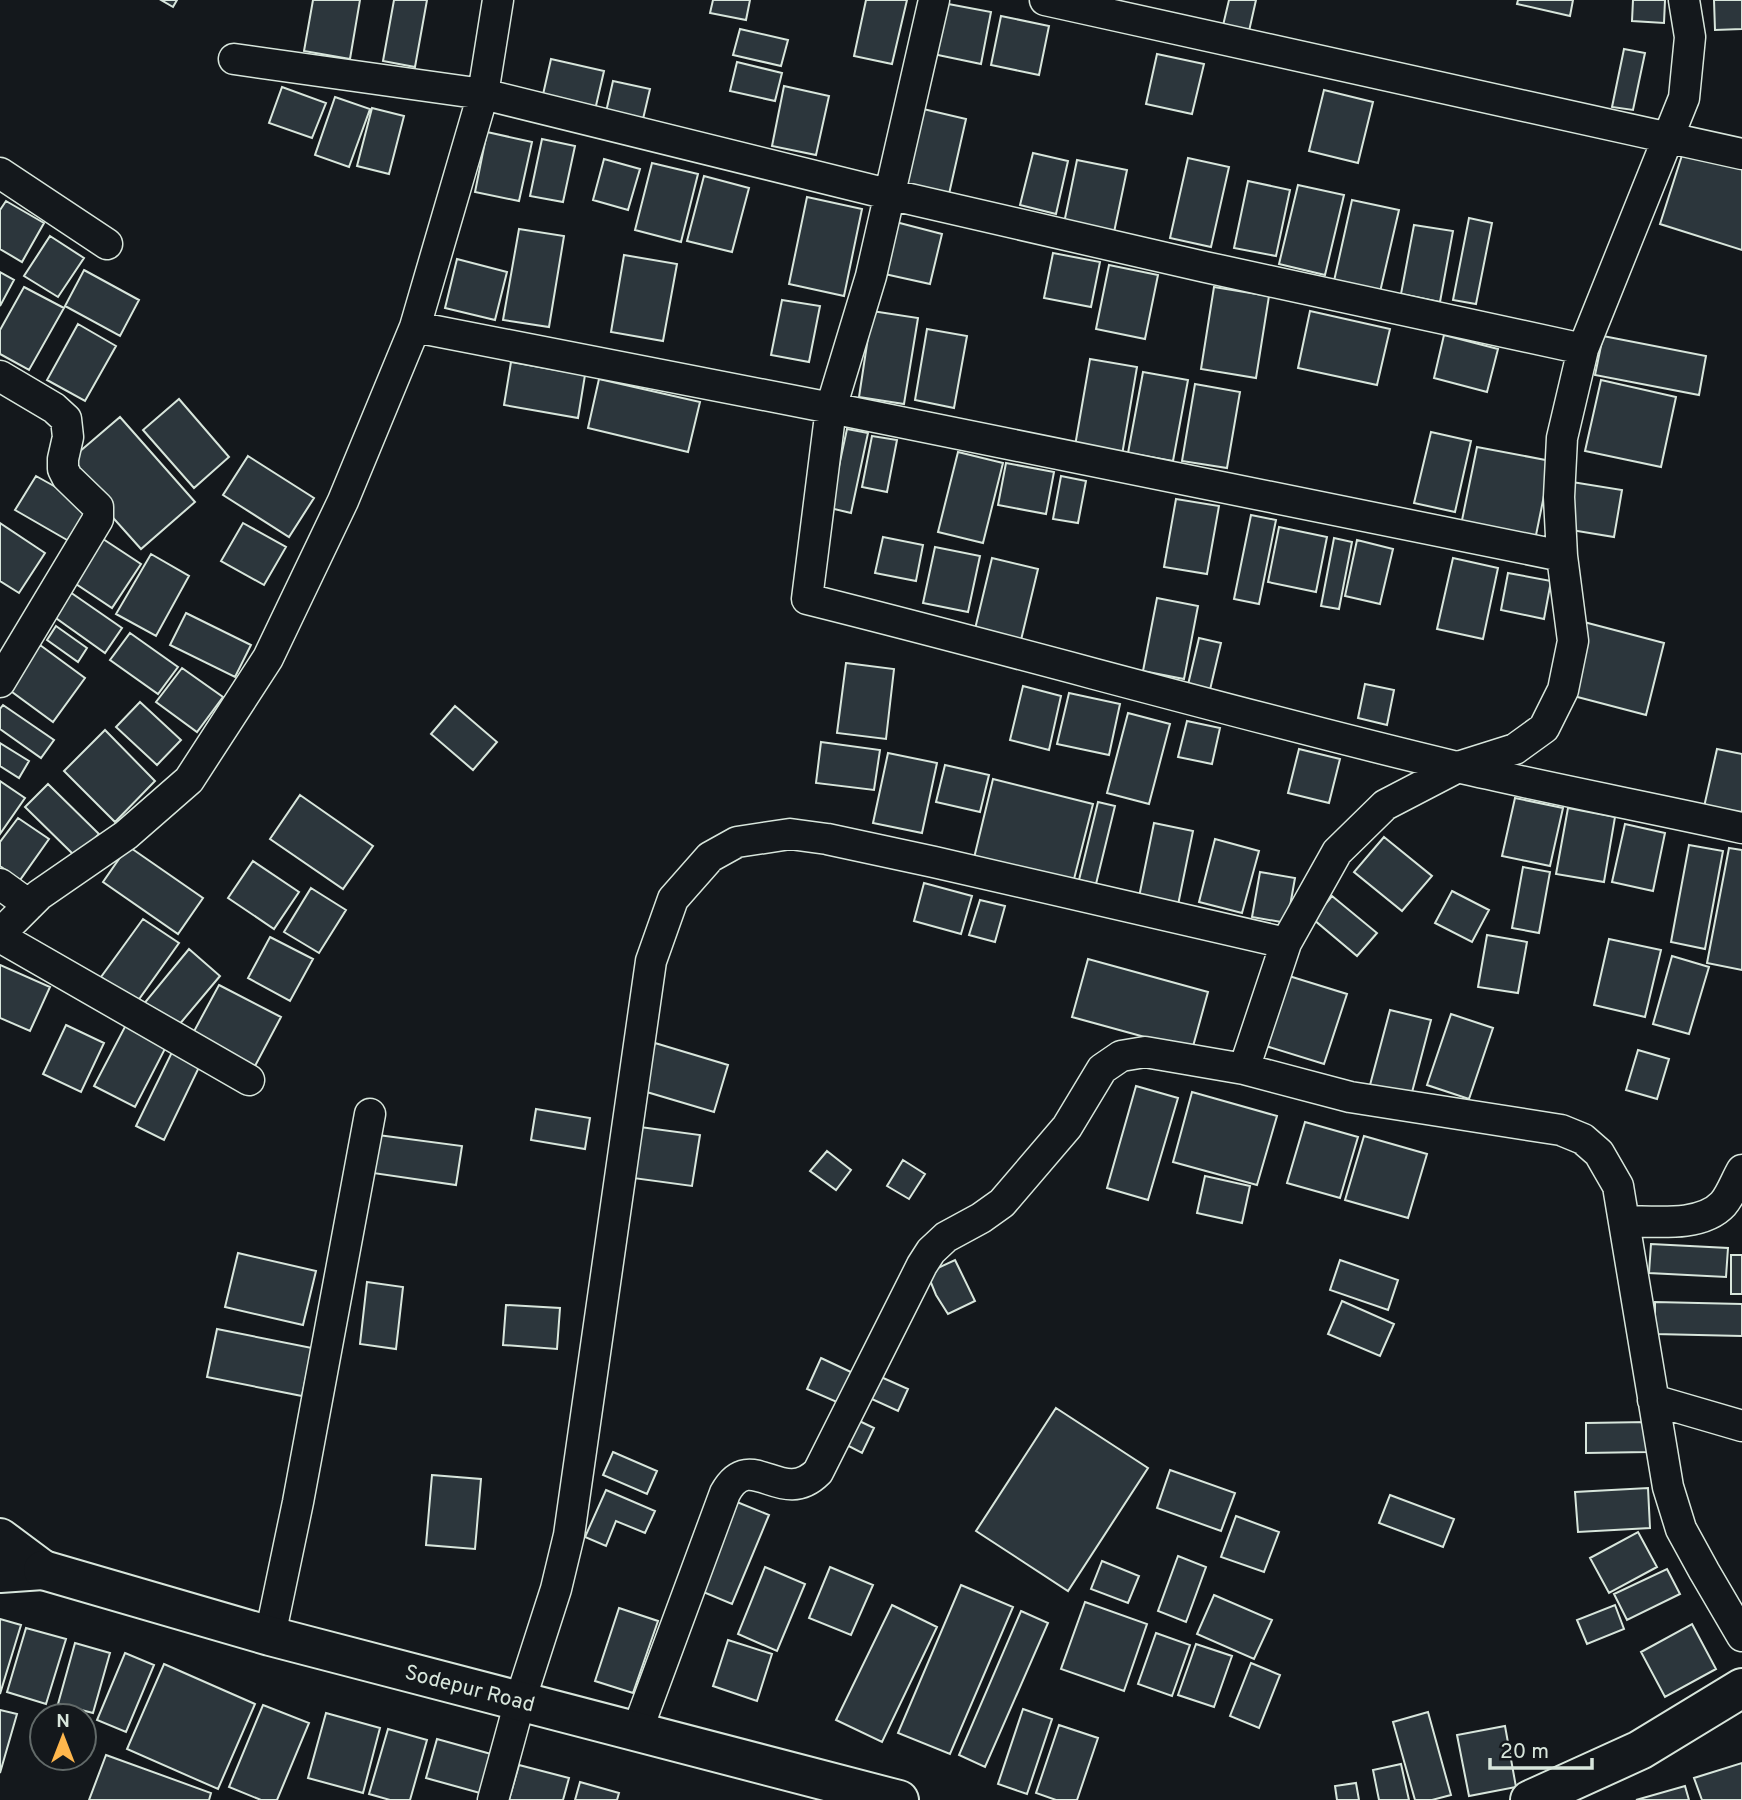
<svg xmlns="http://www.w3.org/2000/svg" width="1742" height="1800" font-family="Overpass,sans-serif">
	<rect width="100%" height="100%" fill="#14181c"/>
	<path fill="#2c363c" stroke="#d8e6dc" stroke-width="2" d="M161 0H177L173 7Z
		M313 0H360L350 59 304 51Z
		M394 0H427L415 67 383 61Z
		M713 0H750L746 20 710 13Z
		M866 0H907L892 64 854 56Z
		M1229 0H1256L1247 40 1221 34Z
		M1518 0H1573L1570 16 1517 4Z
		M1633 0H1665L1664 23 1632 21Z
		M1714 0H1742V29L1715 30Z
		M943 3 991 12 981 64 933 54Z
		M1001 16 1049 26 1039 75 991 65Z
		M740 29 788 40 781 66 733 55Z
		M1624 49 1645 53 1633 110 1612 107Z
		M1157 54 1204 64 1192 114 1146 104Z
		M551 59 604 71 595 110 542 99Z
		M737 62 782 73 775 101 730 91Z
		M613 81 650 89 643 119 606 112Z
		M784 86 829 96 816 155 772 146Z
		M282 87 326 103 312 138 269 123Z
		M1324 90 1373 102 1358 163 1309 151Z
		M335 97 370 109 349 167 315 155Z
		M372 108 404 116 389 174 357 166Z
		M919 108 966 119 949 194 902 183Z
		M487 132 532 142 519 201 475 192Z
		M542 139 575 146 563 202 530 196Z
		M1684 149 1742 168V250L1660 224Z
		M1033 153 1068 161 1056 214 1020 205Z
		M1188 158 1229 167 1211 247 1170 238Z
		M604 159 640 169 628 210 593 200Z
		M1077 160 1127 170 1113 237 1063 228Z
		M652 163 698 174 681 242 635 230Z
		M704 176 749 188 732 252 687 241Z
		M1248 181 1290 190 1276 256 1234 248Z
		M1298 185 1344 195 1325 275 1279 264Z
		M807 197 862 209 844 296 789 284Z
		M1352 200 1399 210 1380 292 1334 281Z
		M6 201 44 223 22 262 0 249V210Z
		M1469 218 1492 223 1476 304 1453 300Z
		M892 221 942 234 930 284 880 273Z
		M1414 225 1453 231 1440 302 1401 294Z
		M519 229 564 236 549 327 503 320Z
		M50 236 84 258 58 297 24 276Z
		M1053 253 1100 262 1091 307 1044 298Z
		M624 255 677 264 663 341 611 332Z
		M457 259 507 272 495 320 445 308Z
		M1109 265 1158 275 1145 339 1096 329Z
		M84 270 139 300 120 336 65 306Z
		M0 272 14 280 0 306Z
		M24 287 64 308 29 370 0 354V330Z
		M1214 287 1269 296 1256 378 1201 369Z
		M782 300 820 306 809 362 771 355Z
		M872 311 918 318 904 404 859 397Z
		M1310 311 1390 329 1377 385 1298 368Z
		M78 324 116 346 85 401 47 380Z
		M927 329 967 336 954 408 915 400Z
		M1444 335 1498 349 1487 392 1434 378Z
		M1603 336 1706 356 1699 395 1595 375Z
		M1090 359 1137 367 1122 455 1075 446Z
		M511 362 585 375 578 418 504 405Z
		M1143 372 1188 380 1173 461 1128 453Z
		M599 379 700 402 688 452 588 428Z
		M1601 380 1676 397 1661 467 1585 451Z
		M1195 384 1240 392 1227 468 1182 461Z
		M179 399 229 457 194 488 143 430Z
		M120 417 195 502 141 549 65 464Z
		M847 429 868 433 851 513 830 508Z
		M1431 432 1471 441 1455 512 1414 503Z
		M872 436 897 440 887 492 862 487Z
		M1477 447 1551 461 1535 540 1461 525Z
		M958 452 1003 463 983 543 938 532Z
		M248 456 314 498 289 537 223 495Z
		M1006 463 1054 472 1046 514 998 505Z
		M36 476 95 509 74 544 15 510Z
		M1061 476 1086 481 1078 523 1053 519Z
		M1572 482 1622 490 1614 537 1565 529Z
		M1176 499 1219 506 1207 574 1164 567Z
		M1251 515 1276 520 1259 604 1234 599Z
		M0 523 45 553 19 593 0 581Z
		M243 523 286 547 264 585 221 561Z
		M1279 527 1327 537 1316 592 1268 582Z
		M97 535 141 564 112 608 67 578Z
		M883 537 923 545 916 581 875 573Z
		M1334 538 1352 542 1339 609 1321 606Z
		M1357 540 1393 549 1380 604 1345 596Z
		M935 547 980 556 968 612 923 603Z
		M151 554 189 576 156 636 116 614Z
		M992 558 1038 569 1021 640 975 629Z
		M1453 558 1498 568 1483 639 1437 629Z
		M1508 573 1551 581 1544 619 1501 610Z
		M70 592 122 628 105 653 53 616Z
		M1157 598 1198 606 1184 679 1143 671Z
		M186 613 251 645 235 677 170 645Z
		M1584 622 1664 643 1646 715 1566 694Z
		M56 626 87 648 78 662 47 640Z
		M130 633 178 667 158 694 110 660Z
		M1199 638 1221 643 1209 694 1187 689Z
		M40 645 85 678 53 722 8 689Z
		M846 663 894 669 886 739 837 733Z
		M182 668 223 697 197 732 156 702Z
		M1365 684 1394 690 1387 725 1358 718Z
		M1023 686 1061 696 1049 750 1010 740Z
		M1069 693 1120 704 1109 755 1057 744Z
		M140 702 181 740 157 765 116 727Z
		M3 705 54 740 41 758 0 729V709Z
		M455 706 497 742 473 770 431 734Z
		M1128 713 1170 724 1149 804 1107 793Z
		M1187 721 1220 728 1212 764 1178 757Z
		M105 730 155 781 115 822 64 771Z
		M821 742 880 750 874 790 816 783Z
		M0 743 29 761 19 778 0 766Z
		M1299 749 1340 759 1329 803 1288 793Z
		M1717 749 1742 754V816L1704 807Z
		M888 753 937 763 922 833 873 823Z
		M945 765 989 775 980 812 936 802Z
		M993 779 1093 804 1073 883 974 858Z
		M0 781 25 798 0 834Z
		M48 784 99 834 76 857 25 807Z
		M300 795 373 846 343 889 270 839Z
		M1515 798 1563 808 1550 866 1502 856Z
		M1098 802 1115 806 1096 884 1079 880Z
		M1568 808 1615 817 1604 882 1556 874Z
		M18 818 49 839 20 880 0 866V842Z
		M1154 823 1193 831 1178 905 1139 897Z
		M1625 824 1665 833 1653 891 1612 882Z
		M1384 837 1432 876 1402 911 1354 872Z
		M1215 839 1259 851 1242 913 1199 902Z
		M1689 845 1723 851 1705 949 1671 942Z
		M128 846 203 898 178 934 103 882Z
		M1729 848 1742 850V970L1707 963Z
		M253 861 299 892 274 929 228 898Z
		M1523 867 1550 872 1539 933 1512 928Z
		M1260 872 1295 878 1287 923 1252 917Z
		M924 883 972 896 961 934 914 921Z
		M311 888 346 910 319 953 284 932Z
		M1452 891 1489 910 1472 942 1435 923Z
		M1332 896 1377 933 1357 956 1313 919Z
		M980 900 1005 906 995 942 969 935Z
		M143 919 179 943 137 1002 101 977Z
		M1487 935 1527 942 1518 993 1478 987Z
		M270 937 313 959 290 1001 248 978Z
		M1609 939 1661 950 1645 1017 1594 1005Z
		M189 949 220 976 173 1032 142 1006Z
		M1672 956 1709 967 1689 1034 1653 1024Z
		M1088 959 1208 992 1192 1050 1072 1017Z
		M0 965 50 987 30 1031 0 1018Z
		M1289 976 1347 994 1324 1064 1266 1046Z
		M219 985 281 1017 254 1068 192 1035Z
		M1390 1010 1431 1020 1411 1096 1370 1085Z
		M1451 1014 1493 1028 1469 1099 1427 1085Z
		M128 1021 169 1041 135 1107 94 1086Z
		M66 1025 104 1043 81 1092 43 1074Z
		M655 1043 728 1065 714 1112 640 1090Z
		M174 1048 202 1061 164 1140 136 1126Z
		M1638 1050 1669 1059 1657 1099 1626 1090Z
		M1136 1086 1178 1098 1148 1200 1107 1188Z
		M1192 1092 1277 1116 1257 1185 1173 1162Z
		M536 1109 590 1118 585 1149 531 1140Z
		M1305 1122 1358 1137 1340 1198 1287 1183Z
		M640 1127 700 1135 692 1186 633 1178Z
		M378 1135 462 1146 456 1185 373 1173Z
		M1364 1136 1427 1154 1408 1218 1345 1200Z
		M827 1151 851 1170 836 1190 810 1171Z
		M903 1160 925 1174 909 1199 887 1186Z
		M1205 1176 1250 1186 1242 1223 1197 1213Z
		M1651 1244 1728 1248 1726 1277 1649 1273Z
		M238 1253 316 1271 303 1325 225 1307Z
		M1731 1255H1742V1294H1731Z
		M955 1260 975 1301 948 1314 936 1295 927 1273Z
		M1340 1260 1398 1280 1388 1310 1330 1290Z
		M367 1282 403 1287 396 1349 360 1344Z
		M1342 1301 1394 1324 1380 1356 1328 1334Z
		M1655 1302 1742 1304V1336L1655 1334Z
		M506 1305 560 1308 557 1349 503 1345Z
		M217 1329 312 1348 302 1396 207 1377Z
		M821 1358 853 1373 839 1403 807 1389Z
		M872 1373 908 1389 898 1411 863 1395Z
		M1056 1408 1148 1468 1068 1591 976 1531Z
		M851 1417 874 1428 862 1453 839 1441Z
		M1647 1422V1452L1586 1453V1423Z
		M613 1452 657 1471 647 1494 603 1475Z
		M1170 1470 1235 1493 1221 1531 1157 1508Z
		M432 1475 481 1479 475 1549 426 1545Z
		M1648 1488 1650 1528 1578 1532 1575 1492Z
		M606 1490 655 1511 645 1533 616 1521 606 1546 585 1537Z
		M1390 1495 1454 1519 1443 1547 1379 1523Z
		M732 1500 769 1515 732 1604 696 1589Z
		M1236 1516 1279 1532 1264 1572 1221 1557Z
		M1638 1532 1657 1567 1609 1593 1590 1558Z
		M1178 1556 1206 1567 1186 1622 1158 1611Z
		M1102 1561 1139 1576 1128 1603 1091 1589Z
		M765 1567 805 1584 777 1651 738 1634Z
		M830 1567 873 1585 851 1635 809 1618Z
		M1667 1569 1680 1594 1627 1620 1614 1594Z
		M961 1585 1013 1607 950 1754 898 1733Z
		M1214 1595 1272 1620 1254 1659 1197 1634Z
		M1085 1602 1147 1624 1124 1691 1061 1669Z
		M892 1605 937 1627 882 1742 836 1720Z
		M1615 1605 1624 1629 1587 1644 1577 1620Z
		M619 1608 658 1621 633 1693 595 1681Z
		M1021 1611 1048 1623 985 1767 959 1755Z
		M0 1619 21 1625 0 1694Z
		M1692 1624 1716 1669 1665 1697 1641 1652Z
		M26 1628 66 1639 46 1704 7 1692Z
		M1156 1633 1190 1645 1172 1696 1138 1684Z
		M728 1640 772 1654 757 1701 713 1686Z
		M75 1643 110 1653 93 1713 58 1704Z
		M1196 1644 1232 1656 1214 1707 1178 1695Z
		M125 1653 154 1665 126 1732 97 1720Z
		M1251 1663 1280 1675 1259 1728 1230 1716Z
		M164 1664 255 1704 218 1789 127 1749Z
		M263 1705 309 1723 277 1800H261L229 1787Z
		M1023 1709 1052 1719 1027 1794 998 1784Z
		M0 1710 17 1714 0 1773Z
		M1428 1712 1451 1795 1432 1800H1415L1393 1722Z
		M326 1713 380 1728 363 1793 308 1778Z
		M1059 1725 1098 1738 1077 1800H1056L1036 1793Z
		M1505 1726 1516 1787 1469 1796 1457 1735Z
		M388 1729 427 1740 410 1800H390L369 1794Z
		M437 1739 491 1754 480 1793 426 1778Z
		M106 1755 211 1793 209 1800H89Z
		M1742 1763V1800H1702L1694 1778Z
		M1401 1764 1409 1800H1379L1373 1770Z
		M519 1765 569 1778 563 1800H509Z
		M580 1782 619 1793 617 1800H575Z
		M1356 1783 1359 1800H1337L1335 1786Z
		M1685 1786 1689 1800H1636Z"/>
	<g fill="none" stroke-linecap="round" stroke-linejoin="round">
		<defs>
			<path id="street" d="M934 0 871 276 831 408 807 599C1024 653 1239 715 1457 767 1552 789 1647 807 1742 828
				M1045 0 1742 154
				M1684 0 1690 37 1684 98 1583 349 1562 438 1559 497 1562 556 1573 641 1563 690 1544 728 1515 749 1458 767 1385 805 1337 852 1286 943 1244 1069 1350 1097 1561 1130 1583 1139 1599 1153 1618 1186 1668 1487 1681 1529 1704 1571 1742 1636
				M234 59 483 94 888 194 1205 267 1583 349
				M0 173 107 244
				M415 327 831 408 1562 556
				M0 376 54 408 66 419 68 437 63 459V469L67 477 98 507V519L0 682
				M0 884 29 905
				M0 934 39 895 126 835 189 780 268 658 343 501 415 327 483 94 498 0
				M0 937 249 1080
				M1624 1221C1653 1221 1701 1228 1723 1204 1731 1195 1736 1180 1742 1170
				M1653 1400 1742 1426
				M270 1636 298 1502 370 1114
				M637 1731 725 1493C751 1446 781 1509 818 1472L922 1265 931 1251 946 1237 981 1218 1002 1203 1067 1127 1102 1069 1121 1056 1145 1052 1244 1069
				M493 1800 520 1701 556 1589 569 1535 651 961 673 899 710 857 737 842 790 834 827 839 934 862 1286 943"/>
			<g id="primary">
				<path d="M0 1538 43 1570 0 1573"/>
				<path id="s1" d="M43 1570 270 1636 899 1800"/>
				<path d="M1530 1800 1640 1750 1742 1688"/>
			</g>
		</defs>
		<use href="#street" stroke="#d8e6dc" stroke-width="33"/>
		<use href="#primary" stroke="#d8e6dc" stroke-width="42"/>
		<use href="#street" stroke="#14181c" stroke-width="30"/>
		<use href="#primary" stroke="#14181c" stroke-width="38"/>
	</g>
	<g text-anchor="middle" stroke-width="5" stroke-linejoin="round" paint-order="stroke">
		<g font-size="21" fill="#d8e6dc" stroke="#14181c">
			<text dy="7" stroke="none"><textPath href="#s1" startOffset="443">Sodepur Road</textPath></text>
		</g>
	</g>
	<g transform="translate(63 1737)"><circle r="33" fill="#14181c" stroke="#626a69" stroke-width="2"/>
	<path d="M0-5L12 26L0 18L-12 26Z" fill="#ffb74d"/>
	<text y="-10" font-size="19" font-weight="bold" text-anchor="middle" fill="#d8e6dc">N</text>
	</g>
	<path d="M1490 1758v10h102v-10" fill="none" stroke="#d8e6dc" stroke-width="3.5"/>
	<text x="1500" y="1758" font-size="21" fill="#d8e6dc" stroke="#14181c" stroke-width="5" paint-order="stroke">20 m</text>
</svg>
